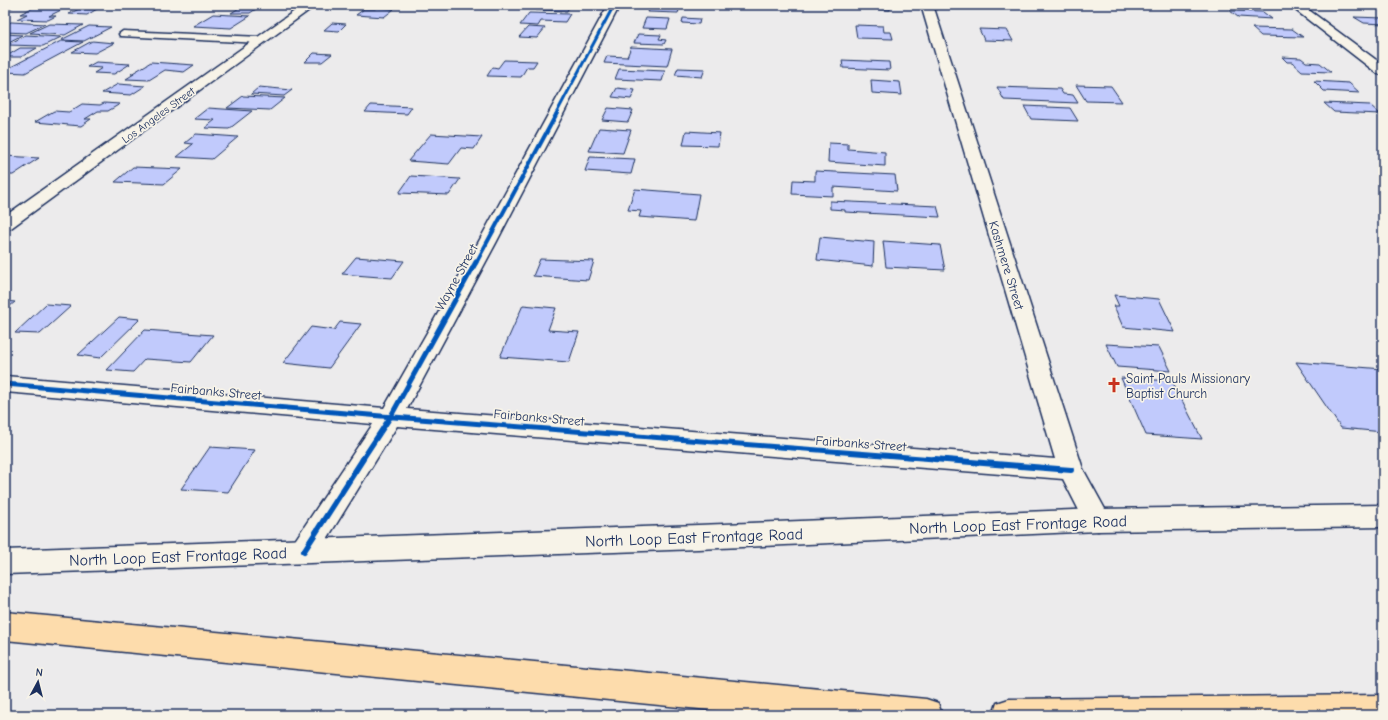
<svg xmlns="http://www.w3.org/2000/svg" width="1388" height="720" font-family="'Comic Neue',sans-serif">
	<rect width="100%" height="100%" fill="#ecebec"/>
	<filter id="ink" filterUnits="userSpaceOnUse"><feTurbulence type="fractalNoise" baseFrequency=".025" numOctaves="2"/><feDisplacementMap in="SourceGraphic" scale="8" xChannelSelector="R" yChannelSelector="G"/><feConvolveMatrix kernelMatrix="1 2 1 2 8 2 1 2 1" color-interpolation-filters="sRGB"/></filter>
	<g filter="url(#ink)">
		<path fill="#c1cafc" stroke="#1b2f5e" d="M40 5H78L74 7Z
			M244 5H262L250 13H231Z
			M539 5H570L567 11 536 10Z
			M651 5H681L678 13 648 12Z
			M857 5H890V10L857 8Z
			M34 7 65 8 49 16H56L48 20 17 19 27 14H20Z
			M377 8 394 9 384 17 356 15 364 9H375Z
			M79 9H97L87 15 69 14Z
			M1230 11 1263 12 1272 19 1238 17Z
			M529 13 570 14 565 22 541 21 538 26 520 25Z
			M213 14 250 16 231 28 193 26Z
			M1354 17 1383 18V24L1364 23Z
			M646 18 670 19 667 29 642 28Z
			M683 18 700 19 699 24 682 23Z
			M11 22 45 24 26 33 5 32V25Z
			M332 23 346 24 339 31 324 30Z
			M49 24 83 25 65 35 30 33Z
			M855 25 883 26 884 32H891L893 39 857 38Z
			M89 26 111 27 84 41 61 40Z
			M528 27 545 28 537 38 519 37Z
			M1252 28 1292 29 1303 37 1261 36Z
			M979 29 1007 30 1013 41 984 40Z
			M5 34 22 35 5 44Z
			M638 34 661 35 659 39 666 40 664 44 634 43Z
			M26 35 61 37 43 46 7 45Z
			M61 41 83 42 25 73 5 72V70Z
			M92 41 114 43 95 53 72 52Z
			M631 47 672 49 667 66 604 63 607 56 627 57Z
			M20 48H37L21 57H5Z
			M314 53 332 54 322 62H305Z
			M1282 57 1301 58 1306 62 1320 63 1331 72 1302 71 1292 62H1287Z
			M504 60 537 61 533 67H527L521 77 487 76 493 67 498 68Z
			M842 60 889 62 890 70 843 68Z
			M96 62 130 64 114 74 94 73 102 68 87 67Z
			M151 62 194 65 184 72 165 70 149 80 126 79 134 74H131Z
			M678 68 705 69 702 77 675 75Z
			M619 69 665 71 662 81 615 79Z
			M871 80 900 82 902 95 872 93Z
			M1314 81 1349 83 1360 93 1324 91Z
			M118 84 145 86 131 95 102 93Z
			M1076 85 1111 86 1122 102 1086 101Z
			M259 87 292 90 284 96 251 94Z
			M997 87 1060 89 1063 94 1073 95 1078 103 1004 100Z
			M617 88 635 90 631 99 612 97Z
			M243 96 285 98 270 110 227 108Z
			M104 103 120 104 108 111H98L85 119H91L81 126 35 122 54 111 69 112 82 104 100 105Z
			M1324 103 1370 105 1380 114 1334 112Z
			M371 105 412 107 407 114 365 112Z
			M1024 106 1070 108 1078 121 1031 119Z
			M208 108 252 111 229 129 205 128 215 120 194 119Z
			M608 108 633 110 628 122 602 120Z
			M599 128 631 130 623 153 589 151Z
			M686 131 720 133 718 146 683 145Z
			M196 134 238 137 212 159 177 157 193 144 185 143Z
			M431 134 482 137 474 149 461 148 449 164 408 161Z
			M829 143 848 144V149L885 152V166L828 162Z
			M5 156 39 158 13 175H5Z
			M590 157 635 159 631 174 585 171Z
			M133 167 182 169 164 184 115 182Z
			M815 171 895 175 897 191 833 187V196L792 194 793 180 815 181Z
			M411 176 460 179 449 195 399 193Z
			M635 189 699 194 694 221 639 217 641 211 628 210Z
			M830 201 937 206 940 217 845 212V210L830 209Z
			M820 237 874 242 873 266 817 260Z
			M883 241 940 245 945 270 886 267Z
			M356 257 404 261 392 278 342 274Z
			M540 259 594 261 588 280 533 276Z
			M1114 295 1159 299 1175 332 1123 327 1114 306H1119Z
			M5 301 15 302 5 310Z
			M46 304 71 306 40 334 15 333Z
			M523 305 556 308 548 330 579 332 569 362 500 357Z
			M119 317 140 319 100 358 78 355Z
			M340 322 361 324 329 368 283 363 311 327 334 330Z
			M145 330 213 335 191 362 145 359 133 372 107 370Z
			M1106 344 1159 347 1171 371 1117 367Z
			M1296 362 1383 369V432L1341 428Z
			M1121 378 1172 381 1202 439 1146 435Z
			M210 447 255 450 228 492 181 489Z"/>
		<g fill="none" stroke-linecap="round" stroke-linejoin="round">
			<defs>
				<path id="service" d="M123 31 262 37 266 40 262 43 120 36 119 34Z"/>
				<path id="minor" d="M303 5H316L11 228 5 229V216Z
					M608 5H620L496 243 407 409 1055 459 921 5H933L1083 469 1111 520 1108 528 1098 531 1088 528 1063 479 397 426 314 560 304 563 294 560 290 551 294 542 373 424 5 392V376L384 408 478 243Z
					M1289 5H1302L1383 65V75L1378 74Z"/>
				<path id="secondary" d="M5 5H14L5 10Z
					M1383 505V527L1098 531 698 549 5 574V550L698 525 1098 509Z"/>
				<path id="motorway" d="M5 612 926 699 938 703 942 715H760L5 640Z
					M1383 695V715H993L997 703 1009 699Z"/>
			</defs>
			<use href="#service" stroke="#1b2f5e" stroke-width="3"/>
			<use href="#minor" stroke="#1b2f5e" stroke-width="3"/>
			<use href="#secondary" stroke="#1b2f5e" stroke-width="3"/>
			<use href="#motorway" stroke="#1b2f5e" stroke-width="3"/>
			<use href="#service" fill="#f7f3e8" fill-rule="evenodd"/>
			<use href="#minor" fill="#f7f3e8" fill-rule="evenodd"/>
			<use href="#secondary" fill="#f7f3e8" fill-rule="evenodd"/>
			<use href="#motorway" fill="#fddcac" fill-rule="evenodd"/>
			<defs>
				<path id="cycleway-far3" d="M556 114 614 5"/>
				<path id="cycleway-far2" d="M476 263 557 113"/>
				<path id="cycleway-far1" d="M5 384 381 416 947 460
					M362 460 391 416 476 262"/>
				<path id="cycleway" d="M934 459 1071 470
					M304 551 363 459"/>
			</defs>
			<use href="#cycleway-far3" stroke="#f7f3e8" stroke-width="4.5"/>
			<use href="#cycleway-far2" stroke="#f7f3e8" stroke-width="6"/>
			<use href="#cycleway-far1" stroke="#f7f3e8" stroke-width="8"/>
			<use href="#cycleway" stroke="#f7f3e8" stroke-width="9"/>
			<use href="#cycleway-far3" stroke="#0057b8" stroke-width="3"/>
			<use href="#cycleway-far2" stroke="#0057b8" stroke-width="4"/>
			<use href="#cycleway-far1" stroke="#0057b8" stroke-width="5"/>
			<use href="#cycleway" stroke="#0057b8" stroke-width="6"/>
		</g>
	</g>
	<defs>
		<symbol id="church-bare" viewBox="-9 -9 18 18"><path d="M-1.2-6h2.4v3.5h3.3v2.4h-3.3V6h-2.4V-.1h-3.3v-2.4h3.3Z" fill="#c8321e" stroke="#f7f3e8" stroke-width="2.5" paint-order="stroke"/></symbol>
	</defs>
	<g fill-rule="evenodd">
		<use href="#church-bare" x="1103" y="374" width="22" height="22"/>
	</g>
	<g text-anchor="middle" stroke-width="3.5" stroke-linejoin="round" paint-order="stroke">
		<g font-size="11" fill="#1b2f5e" stroke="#f7f3e8">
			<text transform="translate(158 115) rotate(-36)" y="4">Los Angeles Street</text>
		</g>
		<g font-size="13" fill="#1b2f5e" stroke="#f7f3e8">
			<text transform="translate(1007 265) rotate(73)" y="5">Kashmere Street</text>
			<text transform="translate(456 277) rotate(-61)" y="5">Wayne Street</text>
			<text transform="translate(216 391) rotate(5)" y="5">Fairbanks Street</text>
			<text transform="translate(539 417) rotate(5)" y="5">Fairbanks Street</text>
			<text transform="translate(861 443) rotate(4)" y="5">Fairbanks Street</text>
		</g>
		<g font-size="13" fill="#1b2f5e" stroke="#f7f3e8" text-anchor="start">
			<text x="1126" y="383">Saint Pauls Missionary<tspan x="1126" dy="15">Baptist Church</tspan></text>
		</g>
		<g font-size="16" fill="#1b2f5e" stroke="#f7f3e8">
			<text transform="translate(1018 524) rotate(-2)" y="6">North Loop East Frontage Road</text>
			<text transform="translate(694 537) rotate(-2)" y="6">North Loop East Frontage Road</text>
			<text transform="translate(178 556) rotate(-2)" y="6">North Loop East Frontage Road</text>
		</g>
	</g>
	<rect width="1388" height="720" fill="none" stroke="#f7f3e8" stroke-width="20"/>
	<rect x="10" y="10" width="1368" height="700" fill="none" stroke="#1b2f5e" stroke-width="1.5" filter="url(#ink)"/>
	<g transform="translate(38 682) rotate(7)" stroke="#f7f3e8" stroke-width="3" paint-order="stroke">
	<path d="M0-3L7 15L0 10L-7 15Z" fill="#1b2f5e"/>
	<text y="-6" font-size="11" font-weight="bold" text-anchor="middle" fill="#1b2f5e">N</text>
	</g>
</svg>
